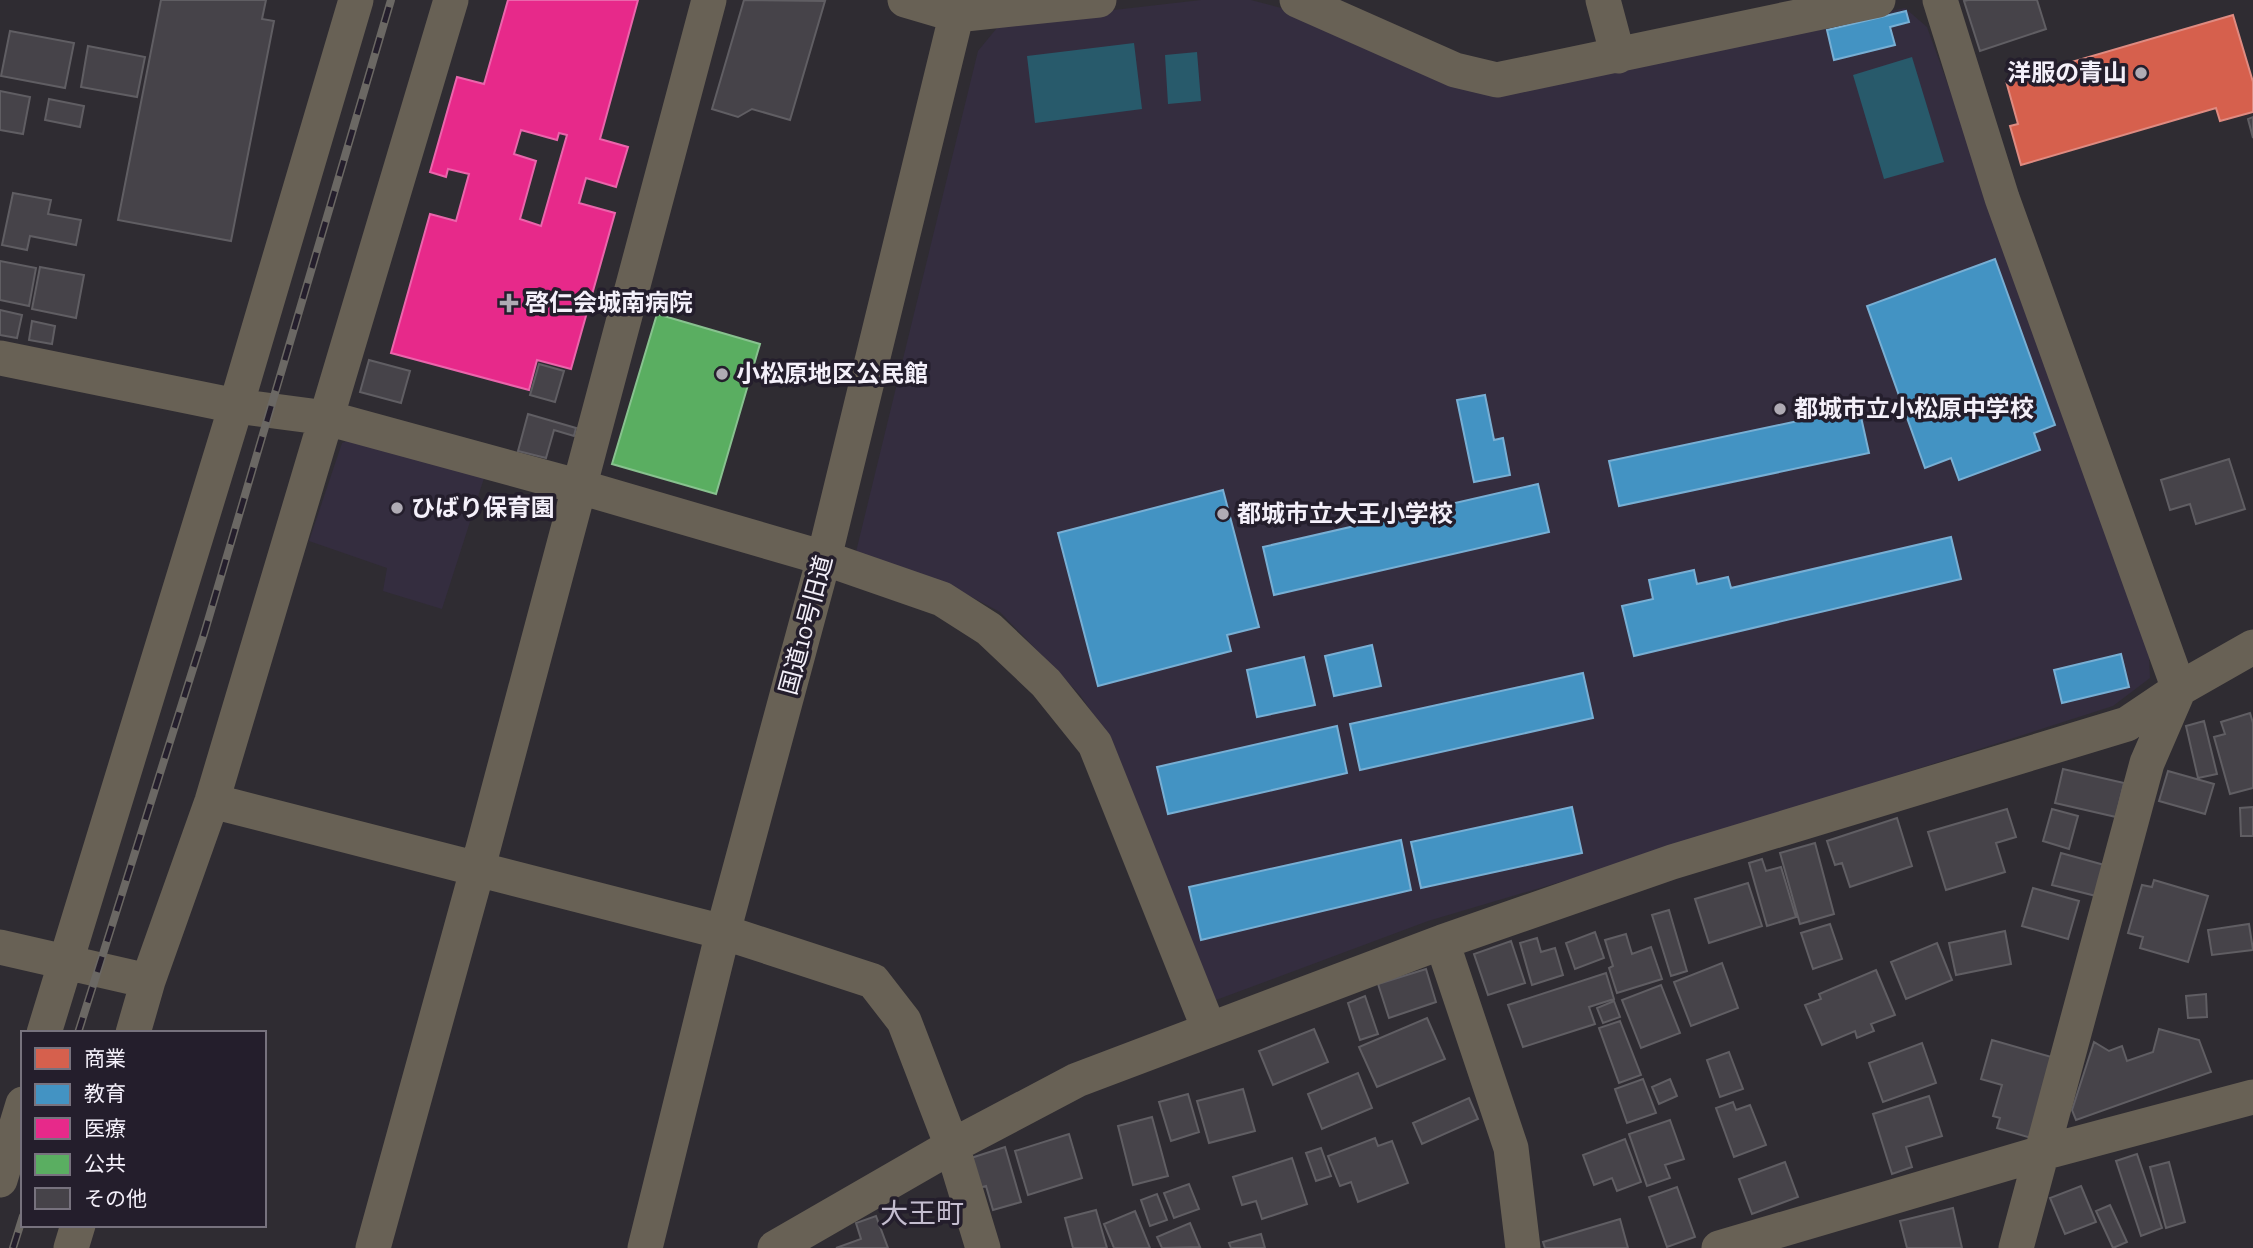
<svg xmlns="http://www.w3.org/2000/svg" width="2253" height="1248" font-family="'Zilla Slab','Noto Sans JP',serif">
	<rect width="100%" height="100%" fill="#2f2c32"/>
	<path fill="#342d3f" d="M1201 0H1251L1289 10 1501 91 1905 8 1927 27 2148 637 2150 678 2113 706 1628 862 1428 921 1216 1000 1103 729 1080 695 1000 612 943 582 855 556 978 51 1001 23Z
		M356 437 485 475 442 609 383 591 387 568 309 541 342 443Z"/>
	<path fill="#285a6b" d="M1134 43 1142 109 1035 123 1027 56Z
		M1197 52 1201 101 1168 104 1165 55Z
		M1912 57 1944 162 1884 179 1853 75Z"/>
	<path fill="#d6604d" stroke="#df8b81" stroke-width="2" d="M2233 15 2253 82V112L2220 121 2216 108 2021 165 2010 126 2018 124 2006 81Z"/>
	<path fill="#4393c3" stroke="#78afd4" stroke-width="2" d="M1906 11 1909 22 1890 27 1895 45 1834 60 1827 30Z
		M1995 259 2055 425 2034 433 2040 450 1959 480 1951 458 1925 468 1867 306Z
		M1485 395 1494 440 1503 438 1510 475 1474 482 1457 400Z
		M1859 408 1869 453 1619 506 1609 461Z
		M1538 484 1549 532 1274 595 1263 547Z
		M1223 490 1259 627 1227 635 1231 651 1098 686 1058 533Z
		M1951 537 1961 579 1634 656 1622 606 1653 599 1649 580 1694 570 1697 584 1728 577 1731 588Z
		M1372 645 1381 686 1334 696 1325 656Z
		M2121 654 2129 687 2062 703 2054 670Z
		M1304 657 1315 705 1257 717 1247 670Z
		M1583 673 1593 718 1360 770 1350 724Z
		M1337 726 1347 773 1168 814 1157 767Z
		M1572 807 1582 853 1421 888 1411 842Z
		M1401 840 1411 890 1201 940 1189 887Z"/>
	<path fill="#e7298a" stroke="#eb65ac" stroke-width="2" fill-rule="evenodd" d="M508 0H638L600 139 628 147 616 187 586 178 579 203 615 213 571 369 537 360 529 390 391 353 430 214 456 221 469 174 448 169 446 177 430 172 457 77 484 84ZM521 130 557 140 559 133 567 135 541 226 520 219 536 161 514 154Z"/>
	<path fill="#5aae61" stroke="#88c28f" stroke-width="2" d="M657 314 760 344 716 494 612 464Z"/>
	<path fill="#464349" stroke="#605e63" stroke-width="2" d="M161 0H266L262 19 274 21 231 241 118 220Z
		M744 0 825 1 790 120 752 109 738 117 712 109Z
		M1968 0H2037L2046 29 1980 51 1964 1Z
		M10 31 74 43 65 88 1 76Z
		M88 46 145 57 137 97 81 87Z
		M0 91 30 97 23 134 0 130Z
		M49 99 84 106 80 127 45 120Z
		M2253 117V138L2248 119Z
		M13 193 51 200 48 214 81 220 76 245 30 236 27 250 2 245Z
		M0 261 36 268 29 306 0 300Z
		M40 267 84 275 76 318 32 309Z
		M0 310 22 315 17 338 0 335Z
		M32 321 55 326 52 344 29 340Z
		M369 360 410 371 401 403 360 392Z
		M539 364 564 371 555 402 530 395Z
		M528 414 576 428 574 436 554 430 546 458 518 451Z
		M2229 459 2245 509 2196 524 2190 504 2170 510 2161 480Z
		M2250 713 2253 723V788L2230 794 2214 737 2225 734 2221 722Z
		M2204 721 2217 774 2198 778 2186 726Z
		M2063 769 2124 783 2116 817 2055 803Z
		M2168 771 2214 784 2205 814 2159 801Z
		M2253 807V836H2241L2240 808Z
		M2007 809 2016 837 1996 843 2005 872 1946 890 1928 832Z
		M2052 809 2078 816 2069 849 2043 841Z
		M1897 818 1912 866 1850 887 1842 863 1835 865 1827 841Z
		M1815 843 1834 914 1800 924 1780 853Z
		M2061 853 2108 866 2100 897 2052 885Z
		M1762 859 1766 871 1781 867 1796 917 1767 926 1749 863Z
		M2154 880 2208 896 2188 962 2140 948 2143 937 2128 933 2142 885 2152 887Z
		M1748 883 1762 926 1709 943 1695 899Z
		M2033 888 2079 901 2068 939 2022 926Z
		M1669 910 1687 971 1671 976 1652 915Z
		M1830 924 1842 959 1813 969 1801 933Z
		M2249 924 2253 950 2212 955 2208 930Z
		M2005 931 2011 964 1956 975 1949 943Z
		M1595 932 1604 958 1575 969 1566 943Z
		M1626 934 1632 954 1651 947 1662 979 1617 993 1609 968 1613 966 1605 940Z
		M1537 938 1541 952 1555 948 1563 975 1532 985 1520 943Z
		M1511 941 1525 983 1488 995 1474 954Z
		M1937 943 1952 980 1906 999 1891 962Z
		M1722 963 1738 1008 1691 1026 1674 982Z
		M1426 969 1436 1002 1389 1018 1378 984Z
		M1876 970 1895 1015 1871 1024 1874 1031 1857 1038 1855 1031 1822 1045 1805 1005 1821 999 1819 994Z
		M1606 973 1614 999 1589 1007 1595 1024 1523 1047 1508 1005Z
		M1661 985 1680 1033 1641 1048 1622 1000Z
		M2206 994 2207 1017 2188 1018 2186 996Z
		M1365 996 1378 1034 1360 1040 1348 1003Z
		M1614 1001 1620 1017 1603 1023 1597 1008Z
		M1427 1018 1445 1059 1377 1087 1359 1047Z
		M1620 1021 1641 1075 1619 1083 1599 1028Z
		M1314 1029 1328 1062 1273 1085 1259 1051Z
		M2159 1029 2199 1040 2211 1072 2076 1120 2072 1110 2094 1042 2109 1051 2122 1046 2127 1061 2153 1052Z
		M1992 1040 2062 1060 2038 1140 1997 1128 2000 1118 1993 1116 2002 1085 1981 1079Z
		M1922 1043 1936 1083 1883 1102 1869 1063Z
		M1729 1052 1743 1089 1720 1097 1707 1060Z
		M1358 1073 1372 1108 1322 1129 1308 1094Z
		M1643 1079 1656 1113 1627 1123 1615 1089Z
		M1670 1079 1677 1096 1659 1104 1652 1087Z
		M1243 1089 1255 1131 1209 1143 1197 1101Z
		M1188 1094 1199 1132 1171 1141 1159 1102Z
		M1929 1096 1942 1136 1906 1147 1912 1167 1892 1174 1873 1114Z
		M1469 1098 1478 1119 1422 1144 1413 1123Z
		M1733 1102 1736 1110 1750 1105 1766 1145 1734 1157 1716 1108Z
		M1152 1117 1168 1176 1133 1185 1118 1126Z
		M1670 1120 1684 1159 1665 1165 1670 1178 1647 1186 1629 1134Z
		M1069 1134 1082 1178 1028 1195 1015 1151Z
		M1375 1138 1378 1146 1392 1141 1408 1183 1358 1202 1351 1182 1340 1186 1328 1156Z
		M1625 1139 1641 1182 1617 1191 1612 1178 1594 1185 1583 1155Z
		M1005 1147 1021 1202 993 1210 986 1186 979 1188 971 1158Z
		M1321 1148 1331 1176 1316 1181 1306 1153Z
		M2137 1154 2162 1228 2141 1236 2116 1161Z
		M1292 1158 1307 1204 1262 1219 1256 1201 1242 1205 1233 1177Z
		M1785 1162 1798 1197 1752 1214 1739 1179Z
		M2169 1162 2185 1222 2166 1228 2150 1167Z
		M1189 1184 1199 1209 1174 1218 1164 1193Z
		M2081 1186 2096 1222 2065 1234 2050 1198Z
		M1677 1187 1695 1237 1667 1247 1649 1197Z
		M1157 1194 1167 1220 1150 1226 1141 1200Z
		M2110 1205 2127 1242 2113 1248 2096 1211Z
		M1953 1208 1962 1248H1907L1900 1221Z
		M1096 1210 1107 1248H1073L1065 1218Z
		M1135 1211 1150 1248H1114L1104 1224Z
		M876 1216 888 1248H836L861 1239 856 1223Z
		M1620 1219 1628 1248H1545L1543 1242Z
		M1190 1223 1200 1247 1162 1248 1157 1237Z
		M1261 1234 1265 1248H1231L1229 1243Z"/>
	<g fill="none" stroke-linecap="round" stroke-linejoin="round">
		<path stroke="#686155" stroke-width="35" d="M905 0 956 15 1099 0
			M1297 0 1455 70 1497 80 1878 0
			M1603 0 1618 56
			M1940 0 2002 198 2179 689 2147 763 2016 1248
			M0 358 236 406 327 418 580 487 824 558 942 599 989 629 1046 683 1095 744 1209 1029
			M212 801 723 932 873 981 904 1021 952 1146 983 1248
			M1442 942 1511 1148 1523 1248
			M0 947 148 981
			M44 1033 236 406 356 0
			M133 1033 148 981 212 801 451 0
			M0 1180 23 1104
			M71 1248 78 1225
			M373 1248 477 871 709 0
			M645 1248 723 932 824 558 960 0
			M775 1248 952 1146 1077 1080 1442 942 1672 862 2127 724 2179 689 2253 647
			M1719 1248 2042 1153 2253 1097"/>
		<defs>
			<path id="rail" d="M78 1033 204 634 391 0
				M13 1248 23 1216"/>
		</defs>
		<use href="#rail" stroke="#6b6864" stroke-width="8"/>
		<use href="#rail" stroke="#241e2c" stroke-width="5" stroke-dasharray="16" stroke-linecap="butt"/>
	</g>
	<g fill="#afabb4" stroke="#241e2c" stroke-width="2.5">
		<circle cx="2141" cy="73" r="7"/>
		<path d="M505.5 292.5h7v7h7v7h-7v7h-7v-7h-7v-7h7z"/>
		<circle cx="722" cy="374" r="7"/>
		<circle cx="1780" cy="409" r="7"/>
		<circle cx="397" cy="508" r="7"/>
		<circle cx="1223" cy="514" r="7"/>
	</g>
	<g text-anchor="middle" stroke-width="7" stroke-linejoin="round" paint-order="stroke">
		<g font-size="24" font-weight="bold" fill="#f4f0fa" stroke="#241e2c" text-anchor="start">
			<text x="2127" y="81" text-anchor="end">洋服の青山</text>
			<text x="525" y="311">啓仁会城南病院</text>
			<text x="736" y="382">小松原地区公民館</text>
			<text x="1794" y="417">都城市立小松原中学校</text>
			<text x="411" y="516">ひばり保育園</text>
			<text x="1237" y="522">都城市立大王小学校</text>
		</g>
		<g font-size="24" fill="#f4f0fa" stroke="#241e2c">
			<text transform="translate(806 625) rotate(-75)" y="8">国道10号旧道</text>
		</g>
		<g font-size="28" fill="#c4bdcf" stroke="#241e2c">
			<text x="922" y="1223">大王町</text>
		</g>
	</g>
	<rect x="21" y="1031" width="245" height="196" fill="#241e2c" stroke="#77727e" stroke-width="2"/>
	<rect x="35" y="1048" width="35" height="21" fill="#d6604d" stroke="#77727e" stroke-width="2"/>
	<text x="84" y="1066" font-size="21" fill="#f4f0fa">商業</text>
	<rect x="35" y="1084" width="35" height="21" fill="#4393c3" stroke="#77727e" stroke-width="2"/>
	<text x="84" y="1101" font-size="21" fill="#f4f0fa">教育</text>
	<rect x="35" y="1118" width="35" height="21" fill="#e7298a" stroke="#77727e" stroke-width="2"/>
	<text x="84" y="1136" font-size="21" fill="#f4f0fa">医療</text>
	<rect x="35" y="1154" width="35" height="21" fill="#5aae61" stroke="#77727e" stroke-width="2"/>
	<text x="84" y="1171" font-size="21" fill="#f4f0fa">公共</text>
	<rect x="35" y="1188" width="35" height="21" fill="#464349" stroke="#77727e" stroke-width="2"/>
	<text x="84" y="1206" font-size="21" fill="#f4f0fa">その他</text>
</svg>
